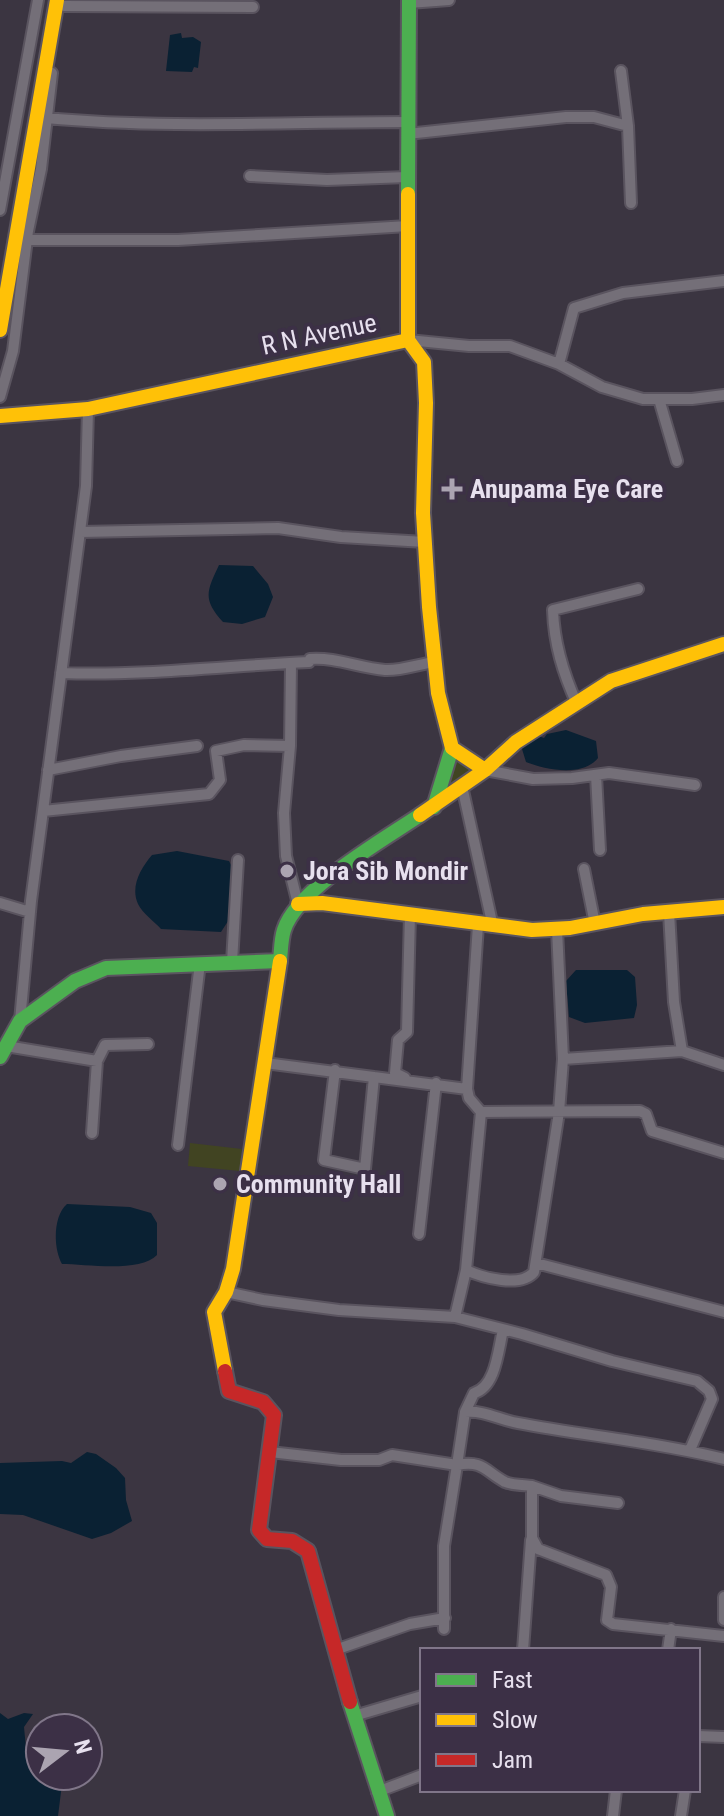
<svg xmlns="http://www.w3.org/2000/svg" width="724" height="1816" font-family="'Roboto Condensed',sans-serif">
	<rect width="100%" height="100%" fill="#3b3541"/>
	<path fill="#414422" d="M453 754 481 771 440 799Z
		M190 1143 242 1149 240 1171 188 1166Z"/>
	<path fill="#0a2133" d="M181 33 182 38 193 37 201 42 198 68 194 67 192 72 166 71 170 35Z
		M219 565 253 566 268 584 273 597 265 617 242 624 223 622C202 599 207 591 219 565Z
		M566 730 596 741 598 758C583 777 546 770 526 762L522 749 524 742 533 734 544 738 547 734Z
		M177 851 229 861 233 869 232 915 221 932 161 929C155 922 142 913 138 904 130 886 141 868 152 855Z
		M576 970H627L635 977 637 1005 634 1018 585 1023 569 1017 566 981Z
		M67 1204 130 1207 151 1213 157 1223V1255C140 1273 86 1264 62 1264 53 1248 53 1216 67 1204Z
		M87 1452 96 1454 116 1468 125 1478 126 1500 132 1521 111 1533 92 1539 23 1515 0 1514V1463L62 1461 71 1463Z
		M0 1713 8 1719 24 1713 33 1714 24 1727 26 1748 40 1756V1776H63L58 1816H0Z"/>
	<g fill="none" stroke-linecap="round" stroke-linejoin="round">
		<defs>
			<path id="street" d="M409 3 449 0
				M64 6 253 7
				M621 71 628 126 631 203
				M46 118C166 129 287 122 407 122
				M407 134 566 117H594L628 126
				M250 176 327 180 407 177
				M0 210 38 0
				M27 240H178L408 226
				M408 340 469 346H510L559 364 602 387 643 399H692L724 395
				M559 364 574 308 623 293 724 281
				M0 397 13 351 28 231 41 169 52 73
				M659 399 677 461
				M80 532 278 528 341 537 425 542
				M291 663 290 746 284 813 286 856 298 904
				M61 673C144 676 226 666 309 662L310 659C336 657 359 668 385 670 401 671 419 664 435 662
				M577 704C563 673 554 644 553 610L638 589
				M48 770 121 756 197 746
				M485 770 533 779 572 778 609 773 695 785
				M596 775 600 850
				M462 786 493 927
				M43 811 209 794 220 780 216 751 244 745 290 746
				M584 869 595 924
				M0 903 30 912
				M669 912 674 1002 682 1051 724 1065
				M232 962 238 860
				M20 1021 31 901 86 486 88 409
				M6 1046 97 1061 105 1045 148 1044
				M563 1059 682 1051
				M265 1063 467 1089 469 1098 481 1112 640 1111 646 1114 652 1131 724 1153
				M335 1070 324 1160 365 1169 374 1077
				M405 1078 395 1073 398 1040 407 1032 410 914
				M467 1089 478 925
				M92 1133 97 1061
				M178 1145 200 963
				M419 1234 436 1083
				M536 1263 724 1312
				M466 1270 481 1112
				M226 1292 263 1300 339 1310 455 1317 522 1334 612 1361 697 1381 709 1391 712 1399 690 1450
				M455 1317 466 1270C483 1278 521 1288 534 1272L559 1112 563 1059 557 929
				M465 1412 474 1393C496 1387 498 1350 503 1330
				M270 1452 341 1460H379L392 1455 457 1465 465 1412C484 1410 500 1420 518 1423 587 1436 656 1442 724 1459
				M532 1486 561 1496 618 1503
				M724 1597V1620
				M444 1629V1546L457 1465C483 1460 485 1471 505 1482 512 1485 524 1485 532 1486V1538L538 1549 606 1575 611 1587 607 1620 613 1624 724 1636
				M335 1650 410 1624 445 1618
				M523 1650 531 1540
				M668 1650 671 1629
				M354 1716 422 1696
				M698 1736 724 1737
				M377 1792 422 1775
				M613 1816 616 1790
				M681 1816 685 1790"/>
			<path id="fast" d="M408 194 409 0
				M434 807 452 748
				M0 1057 20 1021 75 981 106 968 280 961C281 951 281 939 284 930 297 889 383 840 420 815
				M350 1702 387 1816"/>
			<path id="slow" d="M0 330 57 0
				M408 340 424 362 426 403 423 513 429 607 438 693 452 748 485 770
				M0 416 88 409 408 340V194
				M420 815 485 770 516 742 611 681 724 644
				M298 904 322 903 532 930 570 928 643 914 724 907
				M225 1371 214 1312 226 1292 233 1269 280 961"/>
			<path id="jam" d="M225 1371 229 1391 263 1402 274 1415 259 1530 267 1539 292 1541 308 1551 350 1702"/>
		</defs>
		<use href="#street" stroke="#5a545f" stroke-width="14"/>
		<use href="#fast" stroke="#5a545f" stroke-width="18"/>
		<use href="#slow" stroke="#5a545f" stroke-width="18"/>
		<use href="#jam" stroke="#5a545f" stroke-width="18"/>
		<use href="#street" stroke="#746f78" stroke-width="10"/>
		<use href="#fast" stroke="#4caf50" stroke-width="14"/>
		<use href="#slow" stroke="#ffc107" stroke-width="14"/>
		<use href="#jam" stroke="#c62828" stroke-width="14"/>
	</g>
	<g fill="#aba4b1" stroke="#3c3046" stroke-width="3">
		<path d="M448 477h8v8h8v8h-8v8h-8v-8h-8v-8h8z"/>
		<circle cx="287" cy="871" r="8"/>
		<circle cx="220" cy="1184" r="8"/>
	</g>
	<g text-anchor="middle" stroke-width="8" stroke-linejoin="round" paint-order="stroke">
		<g font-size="26" fill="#e7e0ee" stroke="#3c3046">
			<text transform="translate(319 334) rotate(-12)" y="9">R N Avenue</text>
		</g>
		<g font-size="26" font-weight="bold" fill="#e7e0ee" stroke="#3c3046" text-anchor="start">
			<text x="470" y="498">Anupama Eye Care</text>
			<text x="303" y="880">Jora Sib Mondir</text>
			<text x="236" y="1193">Community Hall</text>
		</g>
	</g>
	<rect x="420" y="1648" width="280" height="144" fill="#3c3046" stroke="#807689" stroke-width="2"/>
	<rect x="436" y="1674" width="40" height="12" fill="#4caf50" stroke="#807689" stroke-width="2"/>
	<text x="492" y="1688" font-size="24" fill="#e7e0ee">Fast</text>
	<rect x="436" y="1714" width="40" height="12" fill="#ffc107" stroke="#807689" stroke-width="2"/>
	<text x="492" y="1728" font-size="24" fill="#e7e0ee">Slow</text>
	<rect x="436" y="1754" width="40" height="12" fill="#c62828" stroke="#807689" stroke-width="2"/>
	<text x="492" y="1768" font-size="24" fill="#e7e0ee">Jam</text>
	<g transform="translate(64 1752) rotate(74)"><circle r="38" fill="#3c3046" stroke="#807689" stroke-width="2"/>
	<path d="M0-6L14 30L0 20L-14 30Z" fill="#aba4b1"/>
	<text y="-12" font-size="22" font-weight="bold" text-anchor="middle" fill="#e7e0ee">N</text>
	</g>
</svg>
